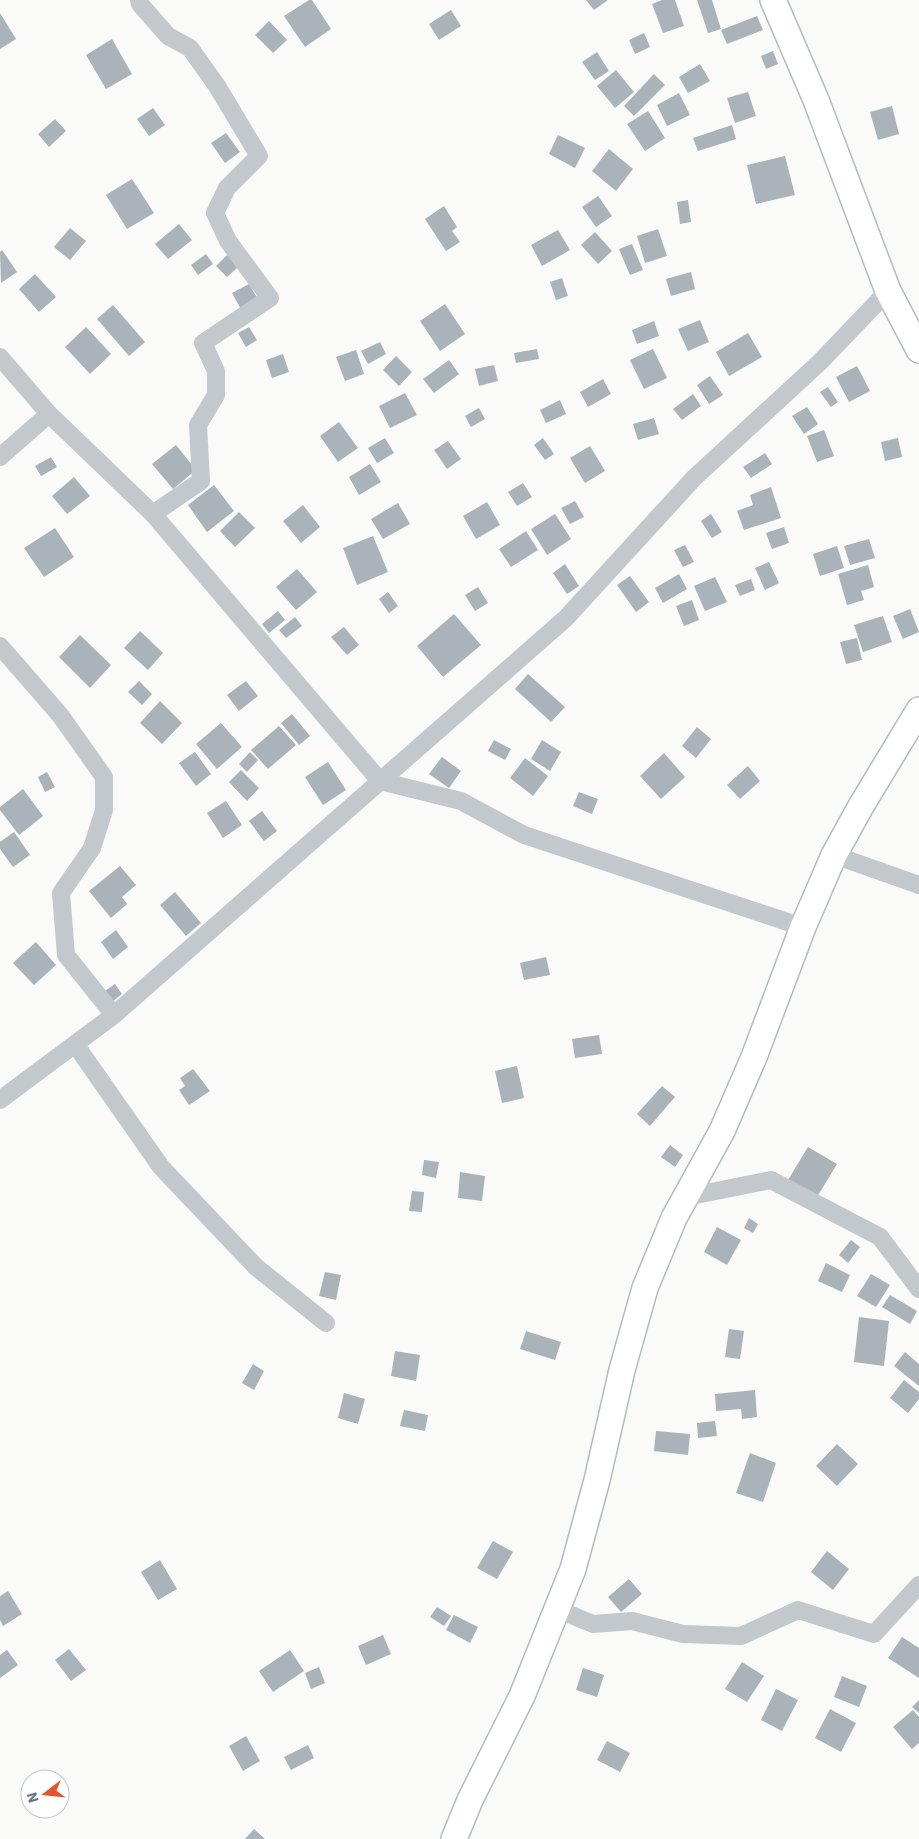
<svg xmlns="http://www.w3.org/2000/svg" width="919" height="1839" font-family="'IBM Plex Sans',sans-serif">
	<rect width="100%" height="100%" fill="#fafaf8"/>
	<path fill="#aab3b9" d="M309 0H312L331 29 305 47 284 16Z
		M586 0H608L594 10Z
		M662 0H675L684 26 663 33 652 4Z
		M697 0H712L721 29 708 33Z
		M451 10 461 26 439 40 429 24Z
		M0 13 16 39 0 49Z
		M757 16 763 30 727 44 721 30Z
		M269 21 287 40 273 53 255 35Z
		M644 33 650 47 635 54 629 40Z
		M112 39 132 74 106 89 86 55Z
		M773 51 778 64 766 69 761 56Z
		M597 52 609 71 595 80 582 62Z
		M700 64 710 81 688 93 679 77Z
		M616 70 634 92 615 108 597 86Z
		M654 74 665 85 634 116 624 106Z
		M748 92 756 116 735 123 727 98Z
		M679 93 690 115 667 126 657 105Z
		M892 106 899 134 878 140 870 112Z
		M153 108 165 125 149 136 137 119Z
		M648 111 665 138 645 151 627 124Z
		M55 119 66 131 49 147 38 134Z
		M732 125 736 139 698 151 693 138Z
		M226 133 240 152 225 163 211 143Z
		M558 135 585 148 575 168 549 154Z
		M609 149 633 169 616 191 592 171Z
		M785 156 795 195 756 204 747 165Z
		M132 179 154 213 127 229 106 195Z
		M598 196 612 216 596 227 582 207Z
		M688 200 691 222 680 224 677 202Z
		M444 206 457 227 452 231 460 242 446 251 425 219Z
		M179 224 192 240 168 259 155 244Z
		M70 228 86 241 70 260 54 247Z
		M658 229 667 256 645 263 637 236Z
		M558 230 570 250 542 266 531 245Z
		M595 232 612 251 598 264 581 245Z
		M632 244 643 270 630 275 619 249Z
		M2 250 17 272 1 283 0 252Z
		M206 254 213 264 198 275 191 265Z
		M227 255 238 267 227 277 216 266Z
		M691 272 695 289 671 296 666 279Z
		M35 274 56 297 39 312 19 289Z
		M562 278 568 296 556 300 550 282Z
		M249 284 259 301 242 311 232 293Z
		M445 304 465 334 440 351 420 321Z
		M113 305 145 342 129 356 97 319Z
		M700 320 709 342 688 351 678 329Z
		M654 321 659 336 637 344 632 330Z
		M86 327 111 354 90 374 65 347Z
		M249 327 257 340 246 347 238 333Z
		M748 333 762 357 729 376 716 352Z
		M380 342 386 354 368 364 361 351Z
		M537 349 539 359 516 363 514 353Z
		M653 349 667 378 644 389 630 360Z
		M356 350 364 374 345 381 336 357Z
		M283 354 289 372 272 378 266 360Z
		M396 356 412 372 399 386 383 370Z
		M449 360 459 374 434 393 423 379Z
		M494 365 498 381 479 386 475 369Z
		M857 366 870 391 849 402 836 377Z
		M710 376 723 395 709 404 697 385Z
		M603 379 611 394 588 407 580 392Z
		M828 387 838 402 831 407 820 392Z
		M405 393 417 415 390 428 379 406Z
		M693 394 701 406 682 420 673 409Z
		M560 400 566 414 546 423 540 410Z
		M807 407 818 424 804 434 792 416Z
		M479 408 485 419 471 427 465 416Z
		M654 418 659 434 638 440 633 424Z
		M339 422 358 448 338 462 320 436Z
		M824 430 834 456 817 462 807 436Z
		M385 438 394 453 377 463 368 448Z
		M543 438 554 454 545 460 534 445Z
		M898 438 902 457 885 461 881 442Z
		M448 441 461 459 447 469 434 450Z
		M176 445 196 470 173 489 152 464Z
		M590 446 605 471 585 483 570 458Z
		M765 453 772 464 751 478 743 467Z
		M51 457 57 467 41 476 35 466Z
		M370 464 381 482 359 495 349 477Z
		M74 477 90 496 67 514 52 496Z
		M523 483 532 497 517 506 508 492Z
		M214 485 234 511 207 532 188 505Z
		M771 487 781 518 744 530 737 511 753 505 750 495Z
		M575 501 584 517 570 524 561 508Z
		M487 502 500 525 476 539 463 516Z
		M398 503 410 524 383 539 371 519Z
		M303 505 320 527 301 543 283 521Z
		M239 512 255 528 235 547 220 531Z
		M555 514 571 539 547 555 531 529Z
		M711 514 722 532 712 538 701 521Z
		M784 527 789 543 772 549 766 533Z
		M55 528 74 557 44 577 24 548Z
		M526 531 538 550 511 567 499 549Z
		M373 536 388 572 357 585 343 548Z
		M869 539 875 558 850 565 844 546Z
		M685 545 694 562 683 567 674 550Z
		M837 546 844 568 820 576 813 554Z
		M769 562 779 583 765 590 755 568Z
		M565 564 579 586 567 594 553 573Z
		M868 565 874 587 861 591 864 600 847 605 838 574Z
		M297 569 317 592 296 610 276 587Z
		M679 574 687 589 663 603 655 588Z
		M630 576 649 602 636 612 617 585Z
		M715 577 727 602 705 611 694 586Z
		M751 579 755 590 740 596 735 585Z
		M478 587 488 603 475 611 465 595Z
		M388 592 398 606 389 613 379 599Z
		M692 600 699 620 684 626 676 606Z
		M910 609 919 632 903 639 893 616Z
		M278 611 285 620 269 633 262 624Z
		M454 614 481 645 443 677 417 646Z
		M883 616 892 642 863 652 854 625Z
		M295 617 302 626 286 638 279 630Z
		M344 627 359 645 347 655 331 637Z
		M140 631 163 653 148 670 124 648Z
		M80 635 111 665 90 688 59 657Z
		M857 638 862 660 846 664 840 642Z
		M528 674 565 707 551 722 515 689Z
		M139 681 152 694 142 705 128 692Z
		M246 681 258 696 239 711 227 695Z
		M160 701 182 723 162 744 140 723Z
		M292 714 310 736 299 745 281 723Z
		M221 723 242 747 217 769 196 744Z
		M279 726 296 745 268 769 251 750Z
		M697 727 711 739 696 758 682 746Z
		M494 740 511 749 505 760 488 751Z
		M542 740 561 752 550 771 531 759Z
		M195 752 211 774 196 786 179 763Z
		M250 752 258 760 247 772 239 764Z
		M664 753 685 777 661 799 640 776Z
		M442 757 461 771 449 788 429 774Z
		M525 758 548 776 533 796 510 778Z
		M328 762 346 790 323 805 305 777Z
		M748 766 760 781 740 799 727 785Z
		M241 770 259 788 247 801 229 782Z
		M47 772 55 787 45 792 38 777Z
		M23 789 43 816 19 835 0 810V807Z
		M579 792 598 799 592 814 573 806Z
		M226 801 242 825 223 838 207 813Z
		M262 811 277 831 264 841 249 821Z
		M14 832 30 855 13 867 0 849V842Z
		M120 866 136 885 122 897 127 904 111 918 89 891Z
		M175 892 201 923 186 936 160 905Z
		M116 930 128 947 113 959 101 942Z
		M36 942 56 965 34 985 13 963Z
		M546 957 550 975 524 980 520 963Z
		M115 984 122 994 113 1001 105 991Z
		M599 1035 602 1054 575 1058 572 1039Z
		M517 1066 524 1098 502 1103 495 1071Z
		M193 1069 210 1091 189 1105 179 1090 185 1086 180 1078Z
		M662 1086 675 1097 650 1126 637 1114Z
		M670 1145 683 1155 675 1167 661 1157Z
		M808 1147 837 1164 817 1197 788 1180Z
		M424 1160 439 1162 436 1178 422 1175Z
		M460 1172 485 1176 482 1201 458 1198Z
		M412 1191 424 1192 422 1212 409 1211Z
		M749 1218 758 1224 753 1233 744 1228Z
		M717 1227 741 1240 727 1265 704 1252Z
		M851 1240 860 1247 848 1263 839 1255Z
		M826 1263 850 1275 842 1292 818 1281Z
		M325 1272 341 1275 336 1300 319 1296Z
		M871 1274 890 1285 876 1307 857 1296Z
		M890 1295 917 1311 910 1324 882 1307Z
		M859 1317 889 1321 884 1366 854 1362Z
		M729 1329 744 1331 740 1359 725 1357Z
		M526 1331 561 1342 555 1360 520 1349Z
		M395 1351 420 1355 416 1381 391 1376Z
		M905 1352 919 1364V1386L894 1366Z
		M253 1364 264 1371 254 1390 242 1383Z
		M904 1380 919 1392V1399L908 1413 890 1398Z
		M755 1390 757 1417 742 1419 741 1409 716 1411 715 1394Z
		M344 1393 365 1399 358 1424 338 1418Z
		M404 1410 428 1415 425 1431 400 1426Z
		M715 1421 717 1436 698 1438 697 1423Z
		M656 1431 690 1434 688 1455 654 1451Z
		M837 1444 858 1464 837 1486 816 1466Z
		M750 1453 776 1463 763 1502 736 1493Z
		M493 1541 513 1552 497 1579 477 1568Z
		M827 1551 849 1569 833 1590 811 1572Z
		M160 1560 177 1589 158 1600 141 1572Z
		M629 1579 642 1594 621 1612 608 1597Z
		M8 1591 22 1614 3 1626 0 1620V1596Z
		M437 1607 451 1616 444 1626 430 1617Z
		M454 1615 478 1627 470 1643 446 1630Z
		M383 1635 391 1654 366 1665 358 1646Z
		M902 1637 919 1648V1678L888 1658Z
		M69 1649 86 1670 71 1681 55 1660Z
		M7 1650 18 1665 0 1678V1655Z
		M290 1650 304 1671 273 1692 259 1671Z
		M742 1662 764 1676 747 1702 725 1689Z
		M319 1667 325 1683 311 1689 305 1673Z
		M583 1668 604 1675 597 1697 576 1690Z
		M842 1676 867 1686 859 1707 834 1697Z
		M776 1689 798 1700 782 1731 761 1720Z
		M919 1700V1713L912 1707Z
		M830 1709 856 1723 841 1752 815 1738Z
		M913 1710 919 1717V1743L912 1749 893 1727Z
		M246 1736 260 1761 243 1771 229 1746Z
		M607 1741 630 1753 620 1772 597 1760Z
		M308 1745 314 1758 291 1770 284 1757Z
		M254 1829 265 1839H245Z"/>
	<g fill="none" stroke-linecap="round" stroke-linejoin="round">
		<defs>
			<path id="secondary" d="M773 0 816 100 888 291 919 350
				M454 1839 470 1800 522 1696 573 1569 597 1480 622 1370 645 1288 674 1218 722 1131 754 1057 803 927 834 855 861 806 919 710"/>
		</defs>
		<use href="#secondary" stroke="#b3babf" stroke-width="28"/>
		<path stroke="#c3c8cc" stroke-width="18" d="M139 0 140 4 168 36 190 48 217 86 259 156 227 188 215 213 228 241 270 298 203 343 216 371V395L198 425 201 481 153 514
			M0 357 49 414 153 514 380 781 461 801 524 835 803 927
			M0 457 49 414
			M0 646 60 715 104 777V810L92 848 61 893 66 955 114 1015
			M834 855 919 885
			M75 1044 161 1167 256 1267 326 1323
			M0 1100 114 1015 566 618 694 478 820 362 888 291
			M686 1197 771 1180 880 1237 919 1289
			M557 1609 593 1624 632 1621 683 1634 741 1636 798 1610 874 1634 919 1585"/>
		<use href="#secondary" stroke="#fff" stroke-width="25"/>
	</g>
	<g transform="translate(45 1794) rotate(254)"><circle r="24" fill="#ffffff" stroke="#c1c8cd"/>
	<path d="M0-4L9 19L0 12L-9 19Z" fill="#e4572e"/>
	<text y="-8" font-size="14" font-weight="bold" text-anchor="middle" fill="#657683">N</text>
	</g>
</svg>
